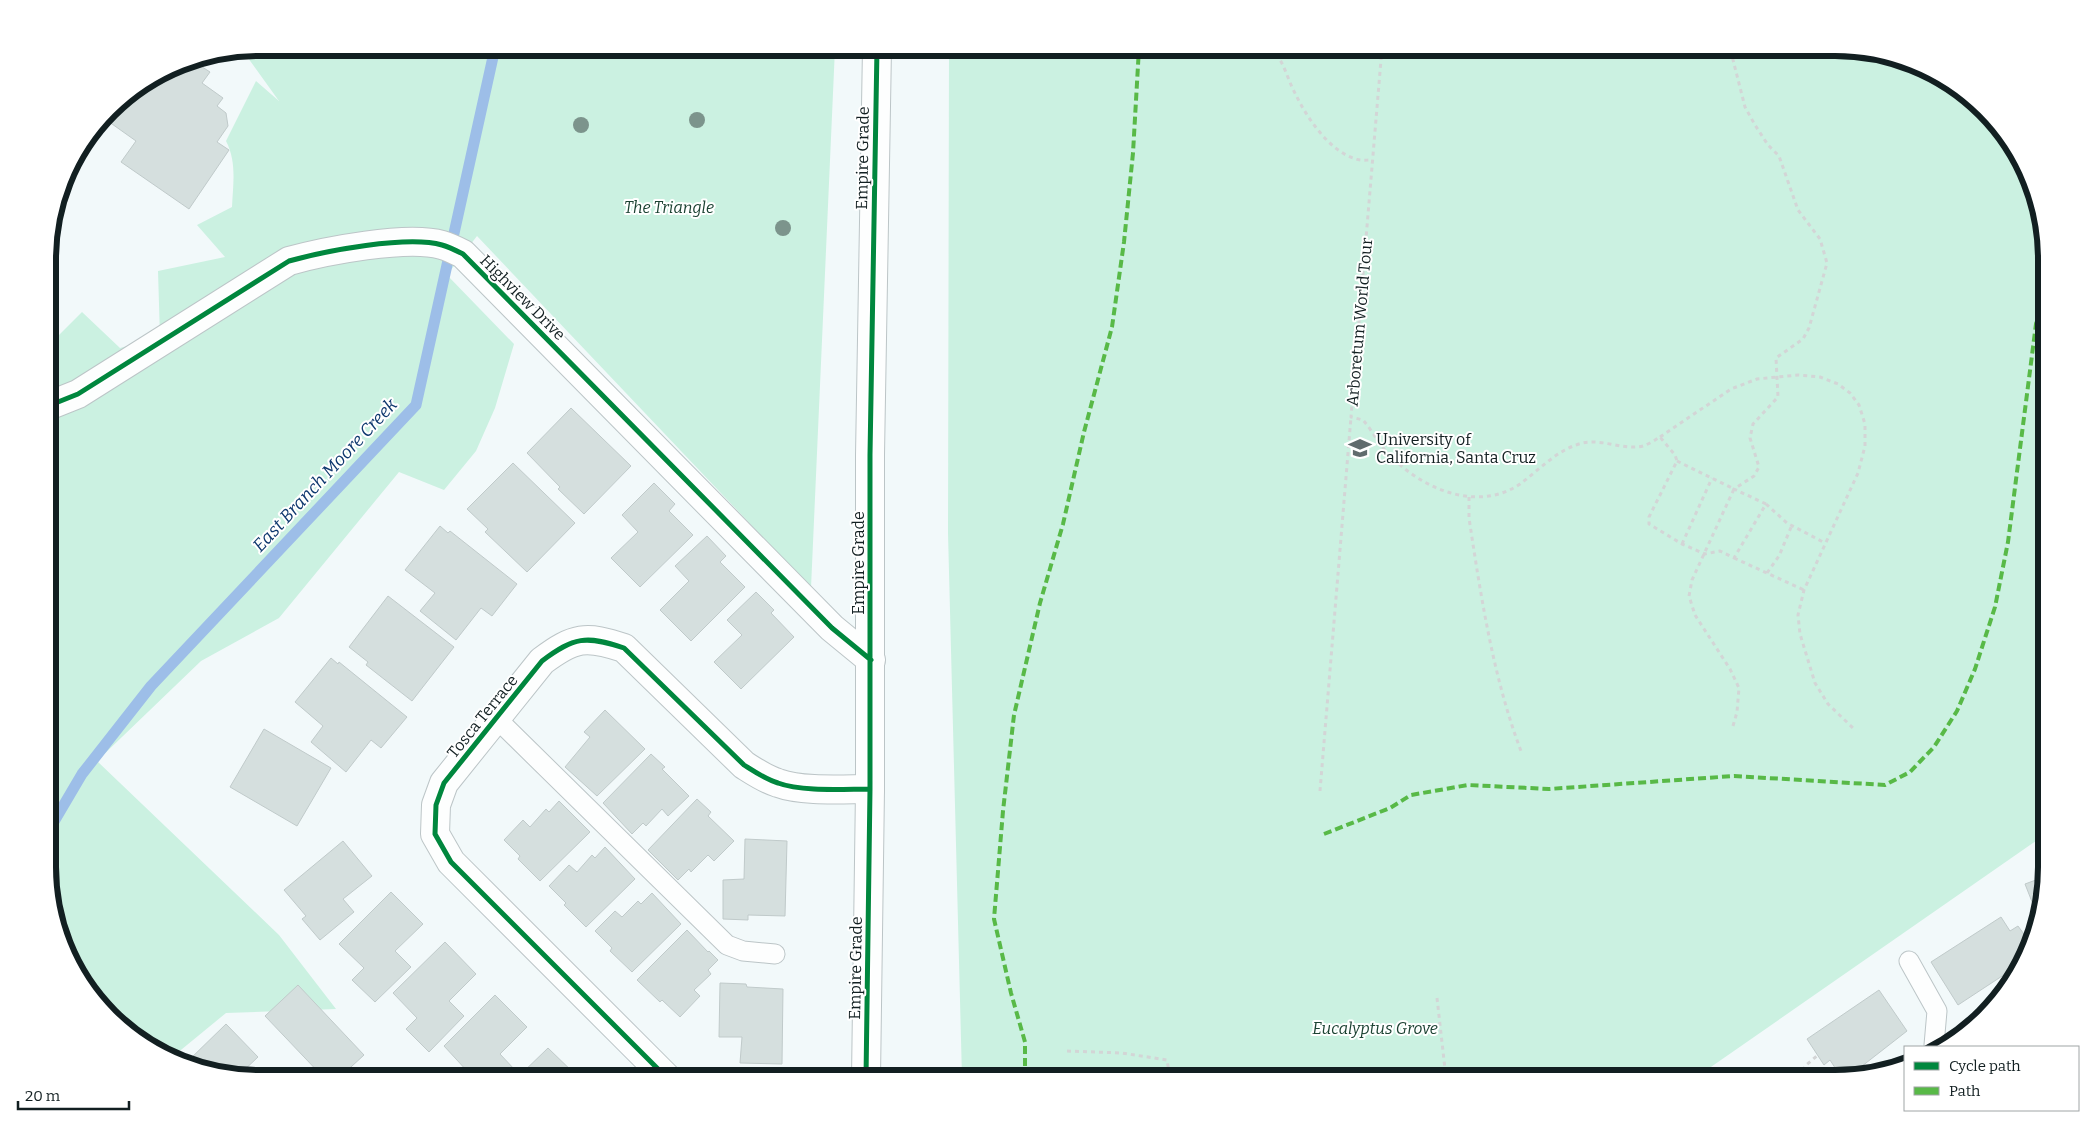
<svg xmlns="http://www.w3.org/2000/svg" width="2094" height="1126" font-family="Bitter,serif">
	<rect width="100%" height="100%" fill="#f2f9fa"/>
	<path fill="#cbf1e1" d="M259 48H835L811 588 477 236 447 275 514 344 495 408 476 451 444 490 399 472 279 618 201 661 97 761 279 935 336 1009 226 1013 176 1054 163 1055 91 996 64 948 49 895 48 346 82 312 120 348 160 337 158 271 225 257 197 225 232 207C233 184 237 162 226 141L256 81 279 101 243 51Z
		M949 48H1835L1929 69 1975 100 2011 141 2045 232 2046 834 1695 1078H962L948 533Z"/>
	<g fill="none" stroke-linecap="round" stroke-linejoin="round">
		<path stroke="#9dbee8" stroke-width="11" d="M49 830 82 774 151 686 416 405 495 48"/>
	</g>
	<path fill="#d5dfde" stroke="#c0caca" d="M193 61 210 72 202 83 223 98 217 106 226 113 228 126 217 142 229 150 189 209 121 162 136 141 105 119 119 100 148 82 150 83 153 79 178 63Z
		M571 408 631 466 584 514 558 489 560 487 527 453Z
		M513 463 575 523 527 572 485 532 488 529 467 509Z
		M654 483 675 504 669 511 693 535 640 587 611 558 638 532 622 515Z
		M440 526 448 533 450 531 517 584 492 616 481 608 456 640 420 611 435 593 405 570Z
		M707 536 726 556 720 562 745 587 691 641 660 610 689 581 675 566Z
		M756 592 774 610 771 613 794 637 741 689 714 662 742 635 727 620Z
		M388 596 454 647 412 701 366 665 368 662 349 647Z
		M331 658 338 664 339 662 407 717 381 748 371 740 346 772 311 742 323 726 295 702Z
		M605 710 645 749 597 796 565 767 590 737 584 732Z
		M264 729 331 768 297 826 230 787Z
		M651 754 665 767 662 769 689 796 668 816 662 809 646 826 643 823 632 834 603 803Z
		M697 799 711 812 708 816 734 841 714 861 708 855 691 872 689 869 678 880 648 850Z
		M559 801 590 832 540 881 518 859 520 856 504 840 523 820 530 827 546 809 549 812Z
		M745 839 787 841 785 916 748 915V920L723 919V880L744 879Z
		M343 841 372 876 343 899 354 912 320 940 302 919 306 916 284 890Z
		M605 847 635 879 586 927 564 905 566 903 549 886 569 865 577 872 592 855 595 858Z
		M2044 877 2036 912 2025 884Z
		M391 892 423 924 395 951 411 967 375 1002 352 980 364 968 339 944Z
		M652 893 681 924 632 972 610 951 612 948 595 931 615 911 622 917 638 901 641 904Z
		M2001 917 2010 931 2018 926 2029 941 2024 945 2027 951 2025 961 1958 1005 1931 962Z
		M687 930 708 952 709 951 718 960 708 970 711 974 694 990 700 996 680 1017 662 1000 660 1002 637 980Z
		M445 942 476 974 449 1001 464 1016 429 1052 406 1029 417 1018 393 993Z
		M720 983 746 984 747 987 783 989 782 1064 740 1063 742 1037H719Z
		M298 985 364 1055 339 1078H324L265 1016Z
		M1879 990 1907 1031 1848 1077 1846 1074 1841 1077 1830 1060 1824 1065 1807 1039Z
		M495 995 527 1027 500 1054 515 1070 506 1078H461L468 1072 444 1046Z
		M226 1024 258 1057 240 1074 187 1062Z
		M548 1048 579 1078H517Z
		M1903 1060 1905 1066 1889 1070Z"/>
	<g fill="none" stroke-linecap="round" stroke-linejoin="round">
		<defs>
			<path id="service" d="M496 718 727 945 743 951 775 954
				M1909 961 1937 1011 1934 1045 1936 1047"/>
			<path id="minor" d="M48 406 78 394 289 261C325 251 407 235 442 245 449 247 457 251 463 254L832 628 871 660
				M667 1078 451 862 435 834 436 805 444 783 542 661C574 637 586 635 624 648L744 765C755 772 765 779 778 783 802 792 844 789 870 789"/>
			<path id="secondary" d="M866 1078 870 789V455L877 48"/>
		</defs>
		<use href="#service" stroke="#bcc5c7" stroke-width="21"/>
		<use href="#minor" stroke="#bcc5c7" stroke-width="30"/>
		<use href="#secondary" stroke="#bcc5c7" stroke-width="30"/>
		<path stroke="#d3d5d6" stroke-width="3" stroke-dasharray="4 4" stroke-linecap="butt" d="M1271 48C1284 60 1287 79 1296 95 1307 118 1330 152 1356 159 1361 161 1366 160 1371 160
			M1382 48 1351 417 1363 420C1371 429 1377 441 1385 450 1417 487 1476 514 1520 484 1539 470 1556 451 1579 444 1601 437 1622 451 1643 446 1649 444 1655 440 1660 437L1675 455 1677 461 1649 517V524L1682 544 1705 554 1720 551 1734 558 1766 504 1734 489 1754 476 1759 467 1750 438 1753 424 1778 397 1776 358 1803 339 1809 328 1827 263 1820 239 1798 210 1779 156 1768 145 1755 125 1745 107 1730 48
			M1660 437 1731 389 1757 379 1798 375 1820 377 1838 384 1850 393 1859 405 1865 424V446L1858 473 1804 590 1798 615 1800 634 1815 683 1828 704 1853 728
			M1677 461 1734 489 1692 580 1689 596 1695 615 1730 669 1739 688 1737 712 1733 726
			M1469 497V518C1481 597 1493 677 1521 751
			M1766 504 1787 523 1825 543
			M1682 544 1712 478
			M1734 558 1804 590
			M1767 573 1779 556 1792 525
			M1320 791 1351 417
			M1437 998 1446 1078
			M1067 1051 1122 1053 1167 1060 1170 1078
			M1804 1078 1802 1075 1805 1066 1818 1055"/>
		<use href="#service" stroke="#fdfefe" stroke-width="19"/>
		<use href="#minor" stroke="#fdfefe" stroke-width="28"/>
		<use href="#secondary" stroke="#fdfefe" stroke-width="28"/>
		<path stroke="#58b947" stroke-width="4" stroke-dasharray="8 4" stroke-linecap="butt" d="M1324 834 1390 808 1411 795 1468 785 1549 789 1734 776 1885 785 1910 772 1934 747 1957 711 1975 669 1995 607 2008 542 2036 324 2045 288
			M1025 1078V1042L1011 993 994 919 1003 811 1014 715 1040 603 1063 524 1084 432 1112 327 1124 242 1133 153 1139 48"/>
		<defs>
			<path id="cycleway" d="M48 406 78 394 289 261C325 251 407 235 442 245 449 247 457 251 463 254L832 628 871 660
				M667 1078 451 862 435 834 436 805 444 783 542 661C574 637 586 635 624 648L744 765C755 772 765 779 778 783 802 792 844 789 870 789
				M866 1078 870 789V455L877 48"/>
		</defs>
		<use href="#cycleway" stroke="#fff" stroke-width="8"/>
		<use href="#cycleway" stroke="#00873e" stroke-width="5"/>
	</g>
	<g fill="#7c948c">
		<circle cx="697" cy="120" r="8"/>
		<circle cx="581" cy="125" r="8"/>
		<circle cx="783" cy="228" r="8"/>
	</g>
	<defs>
		<symbol id="university-bare" viewBox="-9 -9 18 18"><path d="M0-5L7-2L0 1L-7-2ZM-4 1L0 2.5L4 1V4Q0 6-4 4Z" fill="#606b6d" stroke="#fff" stroke-width="2.5" paint-order="stroke"/></symbol>
	</defs>
	<g fill-rule="evenodd">
		<use href="#university-bare" x="1344" y="432" width="32" height="32"/>
	</g>
	<g text-anchor="middle" stroke-width="4" stroke-linejoin="round" paint-order="stroke">
		<g font-size="16" fill="#121f21" stroke="#fff">
			<text transform="translate(862 158) rotate(-89)" y="6">Empire Grade</text>
			<text transform="translate(523 297) rotate(45)" y="6">Highview Drive</text>
			<text transform="translate(1359 322) rotate(-85)" y="6">Arboretum World Tour</text>
			<text transform="translate(858 563) rotate(-90)" y="6">Empire Grade</text>
			<text transform="translate(482 716) rotate(-51)" y="6">Tosca Terrace</text>
			<text transform="translate(855 968) rotate(-89)" y="6">Empire Grade</text>
		</g>
		<g font-size="16" font-style="italic" fill="#1b4232" stroke="#fff">
			<text x="669" y="213">The Triangle</text>
			<text x="1375" y="1034">Eucalyptus Grove</text>
		</g>
		<g font-size="16" fill="#121f21" stroke="#fff" text-anchor="start">
			<text x="1376" y="445">University of<tspan x="1376" dy="18">California, Santa Cruz</tspan></text>
		</g>
		<g font-size="18" font-style="italic" fill="#0e386e" stroke="#fff">
			<text transform="translate(325 475) rotate(-47)" y="6">East Branch Moore Creek</text>
		</g>
	</g>
	<path d="M0 0H2094V1126H0ZM259 56H1835A203 203 0 0 1 2038 259V867A203 203 0 0 1 1835 1070H259A203 203 0 0 1 56 867V259A203 203 0 0 1 259 56Z" fill="#fff" fill-rule="evenodd"/>
	<path fill="none" stroke="#121f21" stroke-width="6" d="M259 56H1835A203 203 0 0 1 2038 259V867A203 203 0 0 1 1835 1070H259A203 203 0 0 1 56 867V259A203 203 0 0 1 259 56Z"/>
	<rect x="1904" y="1046" width="175" height="65" fill="#ffffff" stroke="#a0a5a6"/>
	<rect x="1914" y="1062" width="25" height="8" fill="#00873e" stroke="#a0a5a6"/>
	<text x="1949" y="1071" font-size="15" fill="#121f21">Cycle path</text>
	<rect x="1914" y="1087" width="25" height="8" fill="#58b947" stroke="#a0a5a6"/>
	<text x="1949" y="1096" font-size="15" fill="#121f21">Path</text>
	<path d="M18 1101v8h111v-8" fill="none" stroke="#121f21" stroke-width="2.5"/>
	<text x="25" y="1101" font-size="15" fill="#121f21" stroke="#ffffff" stroke-width="4" paint-order="stroke">20 m</text>
</svg>
